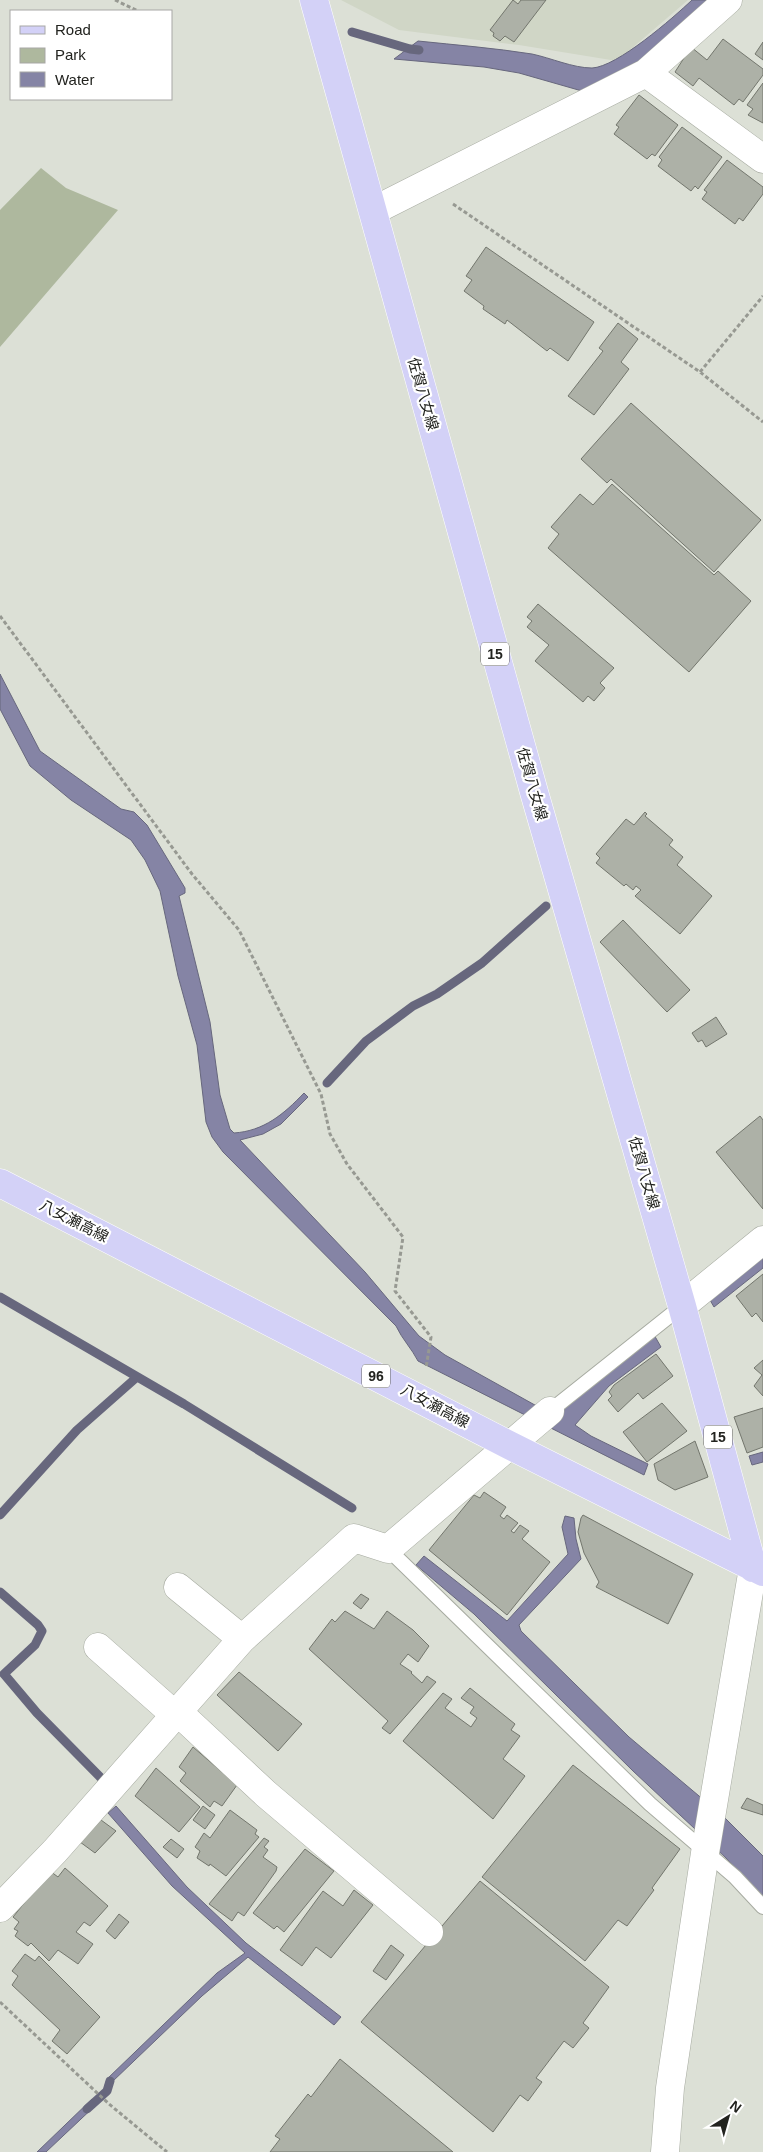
<svg xmlns="http://www.w3.org/2000/svg" width="763" height="2152" font-family="Helvetica,'Noto Sans JP',sans-serif">
	<rect width="100%" height="100%" fill="#dce0d6"/>
	<path fill="#d0d6c6" d="M341 0H688L617 61 519 45 399 30Z"/>
	<path fill="#aeb89e" d="M41 168 66 188 118 210 0 347V210Z"/>
	<path fill="#8584a5" stroke="#67677d" d="M692 0H712L649 57 589 93 519 73 484 67 394 59 418 41C456 45 494 48 532 54 551 58 573 68 592 68 617 67 673 18 692 0Z
		M0 674 40 751 121 809 134 812 147 825 185 888V893L179 896 210 1022 220 1095 230 1129 234 1133C264 1131 284 1114 304 1093L308 1097 281 1124 263 1134 240 1140 365 1272 419 1336 445 1355 551 1414 653 1333 661 1347 609 1386 575 1425 591 1436 648 1464 644 1475 418 1361C412 1349 402 1339 396 1326L223 1152 212 1137 206 1122 197 1045 178 976 160 891 145 860 131 840 71 800 30 766 0 709Z
		M763 1248V1268L714 1307 706 1293Z
		M763 1452V1462L752 1465 749 1456Z
		M565 1516 574 1518 576 1539 581 1559 519 1625 521 1631 629 1737 724 1817 763 1856V1898L726 1858 633 1771 474 1614 416 1565 424 1556 507 1621 568 1554 562 1527Z
		M116 1806 187 1887 246 1943 341 2017 334 2025 248 1957 202 1996 112 2082 109 2092 104 2089 107 2079 217 1973 245 1953 172 1886 108 1813Z
		M92 2099 98 2103 46 2152H37Z"/>
	<g fill="none" stroke-linecap="round" stroke-linejoin="round">
		<path stroke="#67677d" stroke-width="9" d="M352 32 410 49 419 50
			M327 1083 366 1041 413 1006 437 994 482 963 546 906
			M0 1297 184 1404 352 1508
			M0 1515 77 1430 137 1377
			M0 1592 38 1625 42 1631 35 1645 4 1674 37 1713 103 1780
			M87 2109 107 2091 110 2081"/>
	</g>
	<path fill="#adb1a7" stroke="#73766d" d="M513 0 518 4 521 0H546L514 42 505 36 500 41 493 36 494 33 490 30Z
		M723 39 763 69V75L743 102 739 99 734 105 699 78 693 86 675 72 691 47 707 60Z
		M763 42V60L755 54Z
		M763 83V123L748 115 753 109 747 105Z
		M639 95 678 125 655 156 652 154 647 159 614 134 619 127 616 125Z
		M682 127 722 157 698 189 695 186 691 191 658 166 662 160 659 157Z
		M727 160 763 187V194L743 221 739 218 735 224 702 199 707 192 704 190Z
		M486 247 594 322 568 361 550 348 547 351 507 320 505 324 483 309 484 306 464 291 472 280 466 276Z
		M618 323 638 339 621 362 629 369 594 415 568 396 603 351 599 348Z
		M631 403 761 520 714 572 611 479 607 483 581 459Z
		M612 484 714 575 718 571 751 601 689 672 548 548 559 534 551 527 580 494 593 505Z
		M538 604 614 668 600 683 605 688 594 701 588 696 583 702 535 661 549 645 527 627 532 621 527 617Z
		M645 812 647 814 645 816 673 840 669 845 683 857 677 865 712 896 680 934 635 896 641 890 636 886 633 890 626 884 624 886 596 863 600 858 596 854 626 819 634 825Z
		M623 920 690 990 667 1012 600 942Z
		M716 1017 727 1034 706 1047 702 1040 698 1042 692 1033Z
		M760 1116 763 1120V1209L716 1152Z
		M763 1274V1322L756 1313 752 1317 736 1296Z
		M656 1354 673 1376 643 1399 638 1393 618 1412 608 1400 612 1396 609 1392 614 1385Z
		M763 1360V1396L754 1386 762 1375 754 1368Z
		M662 1403 687 1431 647 1462 623 1432Z
		M763 1408V1447L747 1453 734 1417Z
		M695 1441 708 1477 675 1490 658 1480 654 1464Z
		M484 1492 506 1507 500 1516 504 1519 507 1515 518 1523 511 1531 514 1533 520 1525 529 1531 522 1539 550 1562 507 1615 429 1550 474 1495 480 1498Z
		M583 1515 693 1574 668 1624 596 1587 599 1582 584 1553 578 1532 581 1518Z
		M361 1594 369 1599 361 1609 353 1603Z
		M345 1611 374 1629 387 1611 413 1630 429 1646 418 1662 408 1654 400 1664 412 1672 411 1673 422 1683 427 1676 436 1682 390 1734 382 1728 388 1721 309 1649 332 1619 335 1622Z
		M239 1672 302 1724 278 1751 217 1695Z
		M470 1688 515 1724 511 1730 520 1736 503 1759 525 1776 493 1819 403 1741 443 1693 452 1699 445 1708 471 1727 477 1718 470 1713 474 1707 461 1698Z
		M193 1747 237 1785 222 1806 214 1801 210 1807 180 1781 186 1773 179 1767Z
		M573 1765 680 1849 652 1888 654 1890 627 1926 618 1920 585 1961 482 1877Z
		M156 1768 200 1807 179 1832 135 1796Z
		M747 1798 763 1805V1815L741 1808Z
		M203 1806 215 1815 205 1829 193 1820Z
		M230 1810 257 1830 255 1834 259 1837 226 1876 210 1864 209 1866 197 1858 200 1851 195 1847 204 1833 210 1838Z
		M101 1820 116 1831 95 1853 80 1842Z
		M264 1838 269 1841 264 1847 268 1850 263 1857 277 1867 276 1871 244 1916 238 1912 232 1921 209 1904Z
		M171 1839 184 1849 177 1858 163 1847Z
		M305 1849 334 1871 284 1932 277 1926 274 1929 253 1913Z
		M65 1868 108 1906 90 1926 84 1922 76 1932 93 1944 78 1964 58 1950 49 1961 31 1943 28 1946 15 1936 18 1931 14 1929 19 1922 13 1917 50 1871 58 1877Z
		M480 1881 609 1987 583 2023 589 2028 573 2048 564 2041 536 2078 542 2082 528 2101 520 2095 493 2132 361 2022Z
		M354 1890 373 1905 331 1958 316 1947 302 1966 280 1950 323 1891 343 1906Z
		M119 1914 129 1922 115 1939 106 1931Z
		M391 1945 404 1955 386 1980 373 1971Z
		M25 1954 35 1961 39 1956 100 2017 67 2054 52 2041 60 2030 12 1985 18 1976 12 1971Z
		M340 2059 453 2152H270L280 2139 275 2136 308 2094 311 2097Z"/>
	<g fill="none" stroke-linecap="round" stroke-linejoin="round">
		<defs>
			<path id="service" d="M550 1411 682 1306
				M388 1549 650 1804 735 1877 763 1907"/>
			<path id="minor" d="M646 73 763 159
				M373 211 646 73 728 0
				M682 1306 763 1240
				M178 1587 242 1639
				M98 1647 175 1715
				M178 1712 266 1794 429 1932
				M0 1908 55 1851 242 1639 354 1538 388 1549 550 1411"/>
			<path id="tertiary" d="M665 2152 670 2088 705 1853 753 1568"/>
			<path id="primary" d="M314 0 534 792 682 1306 753 1568
				M0 1183 509 1445 763 1572"/>
		</defs>
		<use href="#service" stroke="#a7aba1" stroke-width="16"/>
		<use href="#minor" stroke="#a7aba1" stroke-width="29"/>
		<use href="#tertiary" stroke="#a7aba1" stroke-width="29"/>
		<use href="#primary" stroke="#fff" stroke-width="29"/>
		<path stroke="#979992" stroke-width="3" stroke-dasharray="4 2.5" stroke-linecap="butt" d="M115 0 138 11
			M453 204 700 372 763 422
			M700 372 763 296
			M0 616 192 874 239 930 321 1094 330 1134 347 1164 403 1237 395 1291 431 1337 426 1368
			M0 2002 109 2104 167 2152"/>
		<use href="#service" stroke="#fff" stroke-width="14"/>
		<use href="#minor" stroke="#fff" stroke-width="28"/>
		<use href="#tertiary" stroke="#fff" stroke-width="28"/>
		<use href="#primary" stroke="#d3d1f7" stroke-width="28"/>
	</g>
	<g text-anchor="middle" stroke-width="4.5" stroke-linejoin="round" paint-order="stroke">
		<g fill="#fff" stroke="#646562" stroke-width="1">
			<rect x="481" y="642.5" width="28" height="23" rx="4"/>
			<rect x="362" y="1364.5" width="28" height="23" rx="4"/>
			<rect x="704" y="1425.5" width="28" height="23" rx="4"/>
		</g>
		<g font-size="14" font-weight="bold" fill="#22231f">
			<text x="495" y="659">15</text>
			<text x="376" y="1381">96</text>
			<text x="718" y="1442">15</text>
		</g>
		<g font-size="15" fill="#22231f" stroke="#fff">
			<text transform="translate(423 394) rotate(74)" y="5">佐賀八女線</text>
			<text transform="translate(532 784) rotate(74)" y="5">佐賀八女線</text>
			<text transform="translate(644 1173) rotate(74)" y="5">佐賀八女線</text>
			<text transform="translate(74 1221) rotate(27)" y="5">八女瀬高線</text>
			<text transform="translate(435 1406) rotate(28)" y="5">八女瀬高線</text>
		</g>
	</g>
	<rect x="10" y="10" width="162" height="90" fill="#ffffff" stroke="#a7a7a5"/>
	<rect x="20" y="26" width="25" height="8" fill="#d3d1f7" stroke="#a7a7a5"/>
	<text x="55" y="35" font-size="15" fill="#22231f">Road</text>
	<rect x="20" y="48" width="25" height="15" fill="#aeb89e" stroke="#a7a7a5"/>
	<text x="55" y="60" font-size="15" fill="#22231f">Park</text>
	<rect x="20" y="72" width="25" height="15" fill="#8584a5" stroke="#a7a7a5"/>
	<text x="55" y="85" font-size="15" fill="#22231f">Water</text>
	<g transform="translate(728 2117) rotate(37)" stroke="#ffffff" stroke-width="4" paint-order="stroke">
	<path d="M0-4L9 19L0 12L-9 19Z" fill="#22231f"/>
	<text y="-8" font-size="14" font-weight="bold" text-anchor="middle" fill="#22231f">N</text>
	</g>
</svg>
